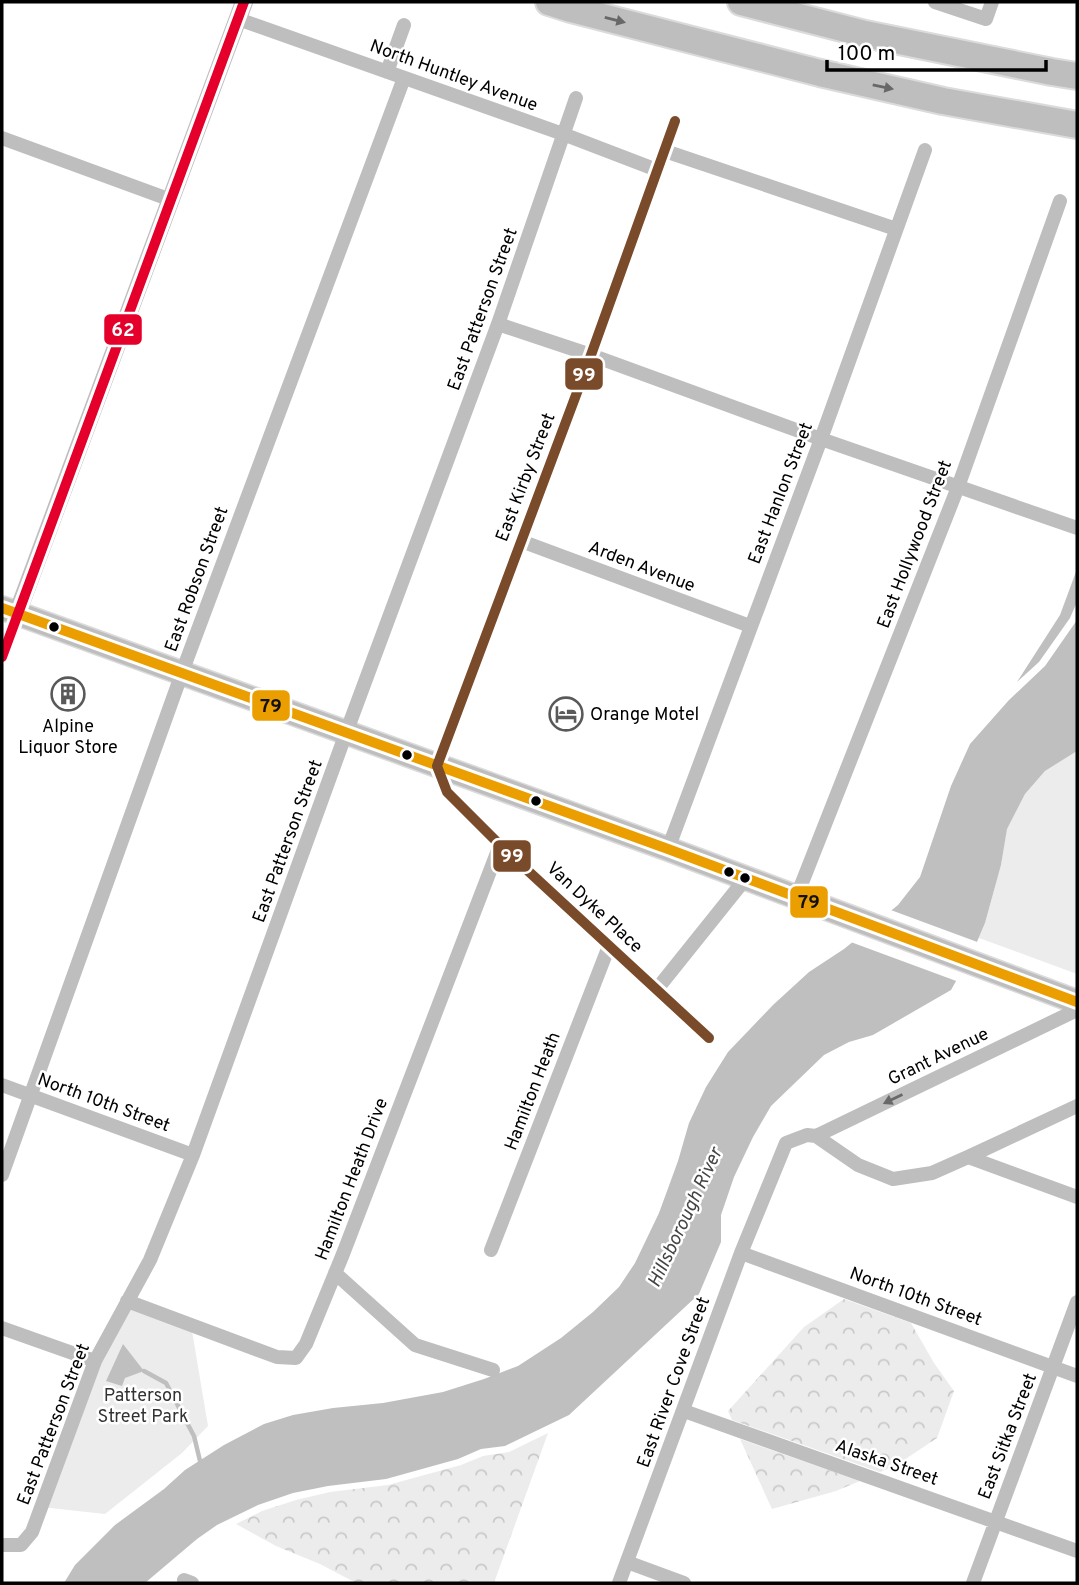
<svg xmlns="http://www.w3.org/2000/svg" width="1079" height="1585" font-family="Overpass,sans-serif">
	<defs>
		<pattern id="forest-crowns" width="20" height="18" patternUnits="userSpaceOnUse" patternTransform="scale(1.75)"><rect width="20" height="18" fill="#ececec"/><path d="M2 6a3 3 0 1 1 6 0M12 15a3 3 0 1 1 6 0" fill="none" stroke="#c9c9c9"/></pattern>
	</defs>
	<rect width="100%" height="100%" fill="#fff"/>
	<path fill="#ececec" d="M1077 751V974L979 938 985 923 1001 865 1007 828 1025 794 1045 771Z
		M127 1301 191 1325 208 1426 182 1453 105 1514 41 1507Z"/>
	<path fill="url(#forest-crowns)" d="M844 1299 911 1323 934 1363 954 1391 937 1438 895 1466 880 1472 732 1420 728 1411 804 1327Z
		M548 1433 494 1583H356L320 1564 276 1546 236 1524 262 1511 296 1500 330 1492 388 1485 461 1465 483 1456 509 1452Z
		M740 1439 860 1481 836 1491 772 1509Z"/>
	<path fill="#bfbfbf" d="M1077 569V602L1070 618 1039 662 1017 682 1060 615Z
		M1077 620V751L1045 771 1025 794 1007 829 1001 865 985 923 974 949 951 990 873 1035 849 1042 824 1055 771 1106 753 1137 734 1177 721 1215V1242L699 1294 569 1415 505 1446 481 1449 458 1459 386 1479 328 1486 293 1493 258 1505 217 1525 197 1539 145 1583H64L75 1565 115 1525 164 1489 185 1470 224 1445 264 1424 293 1415 333 1408 383 1403 443 1392 484 1379 518 1366 561 1338 593 1312 619 1287 635 1263 659 1213 678 1161 689 1123 706 1087 728 1052 773 1005 809 972 844 949 898 905 920 877 951 786 970 744 1009 700 1045 666Z
		M123 1344 144 1371 125 1378 122 1386 106 1381Z"/>
	<path fill="#fff" d="M888 909 980 943 959 982 848 941Z"/>
	<g fill="none" stroke-linecap="round" stroke-linejoin="round">
		<path stroke="#bfbfbf" stroke-width="4.5" d="M144 1371 166 1383 194 1436 201 1465"/>
		<defs>
			<path id="primary" d="M2 608 668 849 1077 1002"/>
			<path id="motorway" d="M549 2 571 9 820 73 943 101 1077 125
				M741 2 865 34 1052 72 1077 76"/>
		</defs>
		<use href="#primary" stroke="#dbdbdb" stroke-width="26"/>
		<use href="#motorway" stroke="#dbdbdb" stroke-width="30"/>
		<path stroke="#bebebe" stroke-width="14" d="M935 2 986 19 992 2
			M238 19 563 134 657 170
			M387 72 404 25
			M675 121 591 355 437 766 447 792 500 845 709 1038
			M2 138 171 200
			M665 151 896 229
			M498 324 591 355 821 439 1077 528
			M521 541 750 626
			M2 657 17 614
			M668 849 821 439 925 150
			M796 898 958 487 1060 201
			M657 989 746 878
			M2 1085 193 1155
			M816 1136 1077 1010
			M968 1157 1077 1197
			M2 1175 187 659 404 78
			M491 1250 609 946
			M741 1253 1077 1376
			M335 1273 415 1345 493 1370
			M127 1301 277 1357 296 1358 306 1344 343 1254 500 845
			M2 1328 95 1361
			M684 1411 1077 1551
			M2 1545H21L32 1532 95 1361 150 1260 193 1155 346 733 498 324 576 98
			M627 1562 684 1583
			M184 1580 192 1583
			M619 1583 741 1253 786 1143 807 1135 816 1136 858 1165 893 1179 932 1173 968 1157 1077 1106
			M973 1583 1077 1302"/>
		<path stroke="#bebebe" stroke-width="18" d="M17 614 244 2"/>
		<use href="#primary" stroke="#bebebe" stroke-width="23"/>
		<use href="#motorway" stroke="#bebebe" stroke-width="26"/>
		<defs>
			<path id="bus-1" d="M2 608 668 849 1077 1002"/>
			<path id="bus-2" d="M675 121 591 355 437 766 447 792 500 845 709 1038"/>
			<path id="bus-3" d="M2 657 244 2"/>
		</defs>
		<use href="#bus-1" stroke="#fff" stroke-width="16"/>
		<use href="#bus-2" stroke="#fff" stroke-width="16"/>
		<use href="#bus-3" stroke="#fff" stroke-width="16"/>
		<use href="#bus-1" stroke="#eb9e00" stroke-width="10"/>
		<use href="#bus-2" stroke="#7a4b2a" stroke-width="10"/>
		<use href="#bus-3" stroke="#e4002b" stroke-width="10"/>
	</g>
	<defs><path id="oneway-solid" d="M-6-.8H1V-3.2L6.5 0L1 3.2V.8H-6Z" transform="scale(1.75)"/></defs>
	<g fill="#686868">
		<use href="#oneway-solid" transform="translate(615 20) rotate(14)"/>
		<use href="#oneway-solid" transform="translate(883 87) rotate(12)"/>
		<use href="#oneway-solid" transform="translate(893 1099) rotate(154)"/>
	</g>
	<defs>
		<symbol id="building-ring" viewBox="-11 -11 22 22"><circle r="9.5" fill="#fff" stroke="#595959" stroke-width="1.5"/><path d="M-4-6H4V6H1V3H-1V6H-4ZM-2.5-4.3h1.7v1.8h-1.7ZM.8-4.3h1.7v1.8H.8ZM-2.5-1h1.7V.8h-1.7ZM.8-1h1.7V.8H.8Z" fill="#595959"/></symbol>
		<symbol id="hotel-ring" viewBox="-11 -11 22 22"><circle r="9.5" fill="#fff" stroke="#595959" stroke-width="1.5"/><path d="M-6-4.5h1.5V1H6V5H4.5V3h-9V5H-6ZM-4 0a1.8 1.8 0 1 1 3.6 0ZM.5 0V-2.5h3Q6-2.5 6 0Z" fill="#595959"/></symbol>
	</defs>
	<g fill-rule="evenodd">
		<use href="#building-ring" x="49" y="675" width="38" height="38"/>
		<use href="#hotel-ring" x="547" y="695" width="38" height="38"/>
	</g>
	<g fill="#000" stroke="#fff" stroke-width="2.5">
		<circle cx="54" cy="627" r="6"/>
		<circle cx="407" cy="755" r="6"/>
		<circle cx="536" cy="801" r="6"/>
		<circle cx="729" cy="872" r="6"/>
		<circle cx="745" cy="878" r="6"/>
	</g>
	<g text-anchor="middle" stroke-width="5" stroke-linejoin="round" paint-order="stroke">
		<g font-size="18" fill="#000" stroke="#fff">
			<text transform="translate(454 75) rotate(20)" y="6">North Huntley Avenue</text>
			<text transform="translate(482 309) rotate(-70)" y="6">East Patterson Street</text>
			<text transform="translate(525 477) rotate(-69)" y="6">East Kirby Street</text>
			<text transform="translate(780 493) rotate(-69)" y="6">East Hanlon Street</text>
			<text transform="translate(914 544) rotate(-69)" y="6">East Hollywood Street</text>
			<text transform="translate(642 566) rotate(21)" y="6">Arden Avenue</text>
			<text transform="translate(196 579) rotate(-70)" y="6">East Robson Street</text>
			<text transform="translate(287 841) rotate(-70)" y="6">East Patterson Street</text>
			<text transform="translate(595 907) rotate(43)" y="6">Van Dyke Place</text>
			<text transform="translate(938 1056) rotate(-26)" y="6">Grant Avenue</text>
			<text transform="translate(532 1091) rotate(-69)" y="6">Hamilton Heath</text>
			<text transform="translate(104 1102) rotate(20)" y="6">North 10th Street</text>
			<text transform="translate(351 1179) rotate(-69)" y="6">Hamilton Heath Drive</text>
			<text transform="translate(916 1296) rotate(20)" y="6">North 10th Street</text>
			<text transform="translate(673 1382) rotate(-70)" y="6">East River Cove Street</text>
			<text transform="translate(53 1424) rotate(-69)" y="6">East Patterson Street</text>
			<text transform="translate(1007 1436) rotate(-69)" y="6">East Sitka Street</text>
			<text transform="translate(887 1462) rotate(19)" y="6">Alaska Street</text>
		</g>
		<g font-size="18" fill="#000" stroke="#fff" text-anchor="start">
			<text x="590" y="720">Orange Motel</text>
			<text x="68" y="732" text-anchor="middle">Alpine<tspan x="68" dy="21">Liquor Store</tspan></text>
		</g>
		<g font-size="18" fill="#333" stroke="#fff">
			<text x="143" y="1401">Patterson<tspan x="143" dy="21">Street Park</tspan></text>
		</g>
		<g font-size="19" font-style="italic" fill="#444" stroke="#fff">
			<text transform="translate(684 1217) rotate(-65)" y="7">Hillsborough River</text>
		</g>
	</g>
	<g stroke="#fff" stroke-width="2.5">
		<rect x="103" y="313" width="40" height="33" rx="7" fill="#e4002b"/>
		<rect x="564" y="357" width="40" height="34" rx="7" fill="#7a4b2a"/>
		<rect x="251" y="689" width="40" height="33" rx="7" fill="#eb9e00"/>
		<rect x="492" y="839" width="40" height="34" rx="7" fill="#7a4b2a"/>
		<rect x="789" y="885" width="40" height="34" rx="7" fill="#eb9e00"/>
	</g>
	<g font-size="19" text-anchor="middle" font-weight="bold" fill="#fff">
		<text x="123" y="336">62</text>
		<text x="584" y="381">99</text>
		<text x="512" y="862">99</text>
	</g>
	<g font-size="19" text-anchor="middle" font-weight="bold" fill="#111">
		<text x="271" y="712">79</text>
		<text x="809" y="908">79</text>
	</g>
	<rect width="1079" height="1585" fill="none" stroke="#000000" stroke-width="7"/>
	<path d="M827 60v10h219v-10" fill="none" stroke="#000000" stroke-width="3.5"/>
	<text x="838" y="60" font-size="21" fill="#000000" stroke="#ffffff" stroke-width="5" paint-order="stroke">100 m</text>
</svg>
